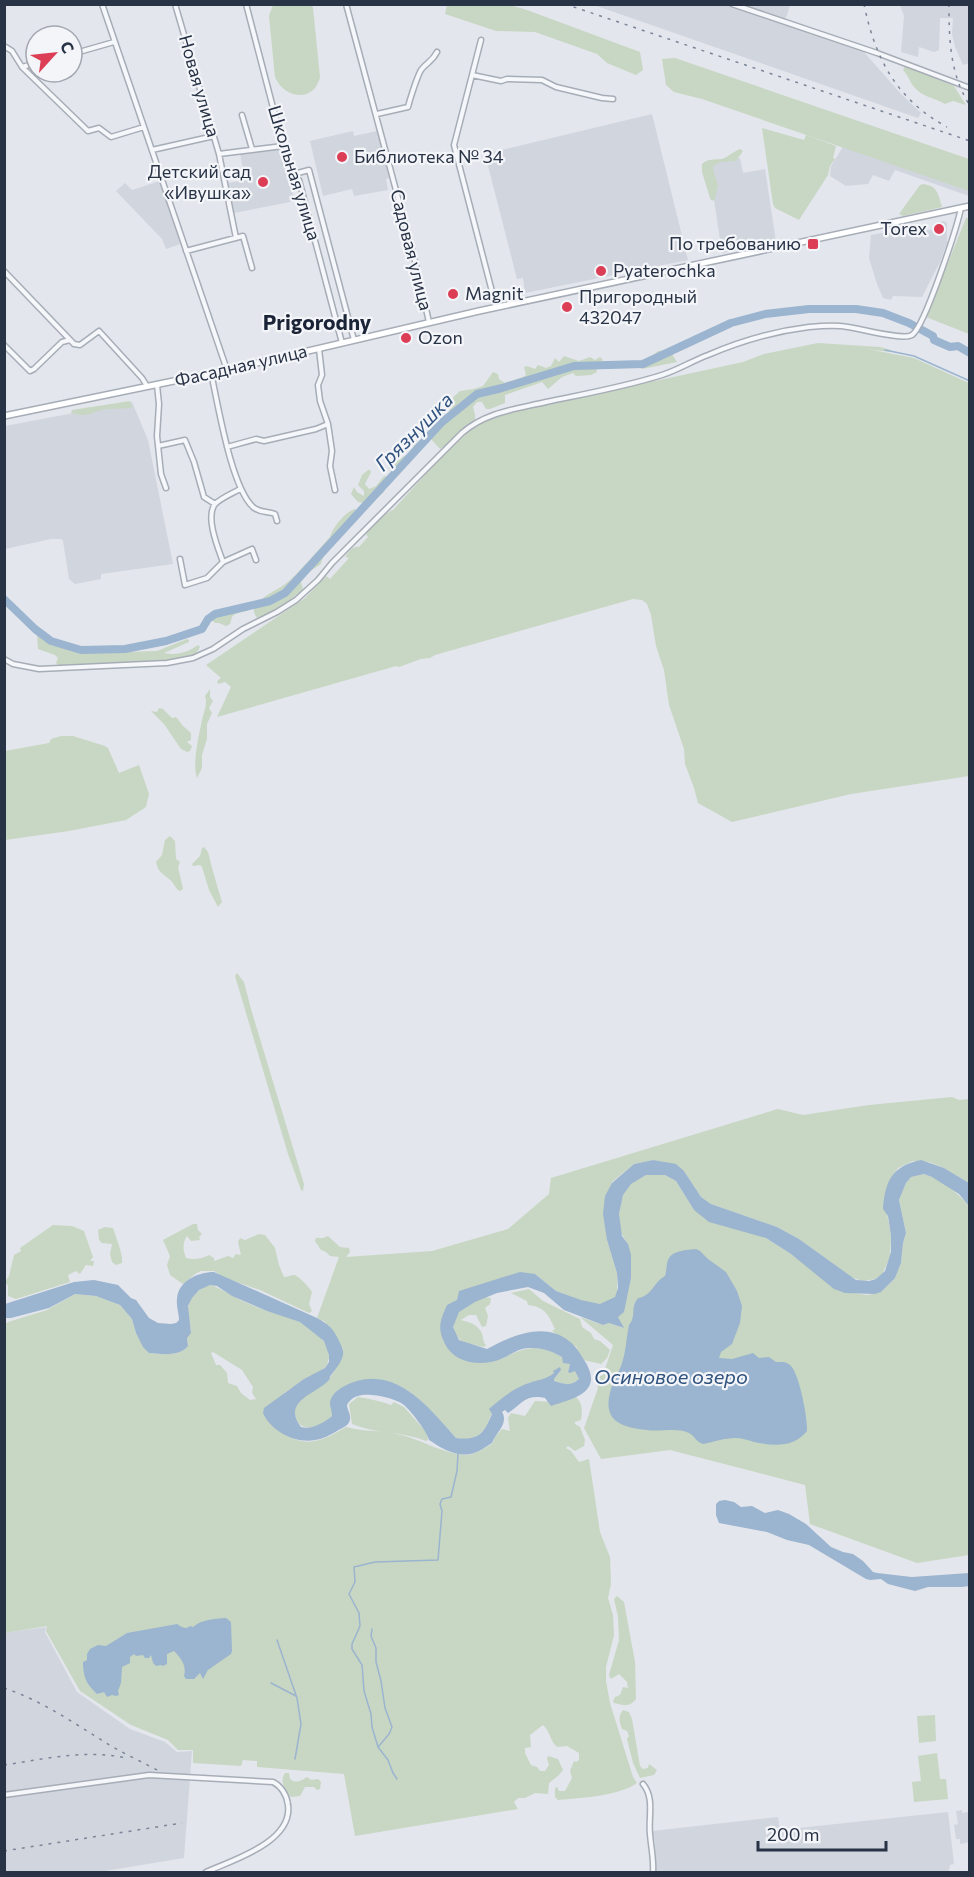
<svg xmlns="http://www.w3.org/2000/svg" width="974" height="1877" font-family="Commissioner,sans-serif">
	<rect width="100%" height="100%" fill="#e3e6ec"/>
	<path fill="#d1d5de" d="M594 5H790L784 24 863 51 901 94 921 113 918 118Z
		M900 5H969V63L963 65 955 47 952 34 953 18H940L939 50 934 52 919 47 918 57 901 52 904 16Z
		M652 114 688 260 525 293 523 278 517 279 485 154Z
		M353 131 354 136 377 131 389 178 386 179 388 190 354 196 352 189 323 196 310 141Z
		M846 142 969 186V196L895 170 889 181 873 175 868 184 846 186 830 176 831 166Z
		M280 148 295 201 234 213 228 183 245 180 240 154Z
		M740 158 743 173 765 169 776 242 722 253 714 200 713 163Z
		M160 181 180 244 166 249 162 239 116 191 125 183 132 190Z
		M944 221 947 223V243L940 262 922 297 893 296 891 300 883 298 877 284 869 258 871 235 898 230 899 236 940 228V222Z
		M132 402 148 440 173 564 101 574V579L75 584 69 579 63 541 61 539H51L5 549V426Z
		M46 1627 45 1632 77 1692 130 1729 165 1742 177 1752 192 1751 184 1858 99 1872H5L4 1633Z
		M962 1810V1813L969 1812 970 1841 966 1843 960 1844V1839H956L954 1825 958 1824 956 1811Z
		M948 1812 954 1864 950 1865 949 1872H656L655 1842 652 1831 778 1817 780 1830Z"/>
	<path fill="#c8d7c3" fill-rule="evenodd" d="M273 5H312L313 8 320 77C314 103 284 99 275 77L269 16Z
		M447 5H510L527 10 640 52 643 70 636 75 607 63 597 54 535 32 496 31 445 14Z
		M675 58 969 159V191L702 99 674 92 666 85 662 59Z
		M905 66 954 86 966 105 953 101 945 104C935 98 922 97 914 87 910 82 908 75 903 70Z
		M762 128 804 140 806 135 836 146 833 158 835 159 830 166 828 175 799 220 775 208 773 204Z
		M740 149 743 151 736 161 721 162 713 166 714 173 718 185 715 199 712 201 710 198 702 172V164C709 158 714 160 722 159 728 157 734 151 740 149Z
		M923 184C938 186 938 194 942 207L903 216 899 214 920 185Z
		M966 218H970L969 334 926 317Z
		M818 343 880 347 891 350 890 352 867 349 914 358 969 383V776L851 794 732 822 698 803 694 788 685 764 684 749 669 705 664 670 656 646 651 615 647 604 642 600 633 599 435 655 430 658 421 659 399 667 396 666 217 717 231 687 225 682 218 684 217 681 221 678 206 665 305 598 326 576 330 579 349 558 345 557C348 552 354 545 359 547L368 537 366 534C370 528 386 512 393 510L435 464 478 423 516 411 743 362 764 354Z
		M666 350 670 351 677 362 642 369 639 367 658 351Z
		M564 356 579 361 590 357 595 360 600 357 603 360 596 367 597 372 591 375 576 376 573 373 562 377 548 389 542 382 505 395V403L490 409H486L482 402H477L473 407 475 415V419L445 446 440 449 431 439 420 449 406 466 395 467V470L391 471 388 467 412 451 414 445 428 435V431L431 430 434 423H440C448 416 452 411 449 401L460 391 474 389 483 386 493 372 498 374 499 379 505 383 523 377 526 375 524 367 527 366 535 369 538 365 546 368 551 366 555 358 559 362Z
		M130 401 132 408C124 408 116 409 108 409 93 410 89 419 71 413L72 410Z
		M368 470H370L371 472 365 484 369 489 376 486 384 476 388 477 390 481 383 493 368 504 358 502 351 494 354 487 357 492 364 496V491L358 485 362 475Z
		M355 509 357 512C351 532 323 549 321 564L309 572 301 582 303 589 301 591 275 612 261 619 257 618C254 613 252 610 256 605 267 592 278 591 290 580 304 567 317 551 330 537 333 527 345 512 355 509Z
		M242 604 250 606 251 609C246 613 236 611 232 617 231 619 231 622 230 624L226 626 219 623H215L211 619V616L214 613H218L222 608 230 610Z
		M37 634 65 647 78 651 97 653 157 651 187 639 189 640V642L164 653C177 656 188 652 198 645L200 647 196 654 173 660 129 664 58 665 56 663 58 658 55 655 38 649Z
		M210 689V697L213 701 209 708 212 713 207 724V739L202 755V768L197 778C192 764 199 735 202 720 204 711 208 704 205 696Z
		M159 708 163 709 172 718 176 717 183 726 191 733V740L187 742 192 746 190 751 187 752 181 749 164 724 151 711 157 712Z
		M61 736H73L105 746 108 748 119 773 139 765 149 794 146 807 126 820 69 831 5 840V751L49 743 51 739Z
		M170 836 175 841 176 859 180 862 178 867 183 889 180 891C174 888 175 883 169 879 162 873 158 872 156 862L162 855 165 840Z
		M204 847 208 852C212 869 217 885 222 902L218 907 209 890 202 867 200 865 193 866 192 864 200 856 202 848Z
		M237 973 244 982 251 1009 304 1184 303 1191 301 1190 288 1154 238 986 235 976Z
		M952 1097 959 1100 969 1099V1183L944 1168 929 1162 913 1161 898 1168 889 1182 887 1213 891 1236 890 1257 882 1275 876 1279 862 1281 851 1277 799 1239 777 1227 711 1204 701 1197 684 1171 653 1160 634 1164 612 1182 607 1240 617 1273V1298L602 1305 582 1301 556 1291 535 1274 457 1300 443 1341 502 1359C527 1344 547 1344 570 1363L568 1372 575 1371 578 1374 579 1379C567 1388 567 1384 554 1381V1379L561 1370 548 1379 528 1383 492 1413 486 1427 479 1435 469 1440 456 1438C423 1401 389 1358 337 1391 336 1398 336 1408 333 1414 328 1424 301 1436 296 1418 295 1416 294 1411 295 1409 300 1395 317 1391 326 1382 334 1375 340 1360 343 1349L325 1322 317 1318 339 1257 330 1256 326 1252 321 1250 315 1241 316 1238H323L328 1236 340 1247 349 1248 350 1252 346 1257 432 1251 508 1229 549 1194 551 1178 778 1109 803 1115 869 1105Z
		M924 1174C942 1180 957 1192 969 1206 969 1217 966 1246 970 1253L969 1555 917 1563 810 1524 805 1485 670 1450 601 1459 584 1428 598 1388 597 1385 598 1377 603 1375 613 1345 580 1317 603 1325 609 1323 623 1328 618 1317 628 1244C613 1224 620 1209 625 1186L646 1175H665L676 1181 694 1210 742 1230 766 1238 791 1254 840 1291 867 1295 881 1292 895 1278 901 1263 903 1243 906 1233 899 1200 906 1183 911 1177Z
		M193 1224H197L198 1230 202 1234 199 1237 200 1240 191 1241 187 1236C182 1244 183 1249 186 1258 194 1260 202 1259 209 1255L214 1258V1261L228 1256 233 1258 236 1254 241 1255 238 1242 240 1238 245 1240 259 1234 265 1235 275 1248 279 1265 284 1277C288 1277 291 1275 294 1275 299 1276 310 1288 312 1292L309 1304 312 1311 309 1313 260 1290 225 1278 214 1271H201L195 1274 183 1284 170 1275 167 1265 170 1256 163 1240Z
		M53 1225 72 1226 84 1231 93 1257 90 1261H94L93 1266 86 1265 80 1274 76 1271 68 1275 70 1282 16 1299 8 1296V1286L5 1282 9 1276 14 1255 21 1251 20 1248Z
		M105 1227 113 1228C116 1238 123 1253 122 1263L116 1265 112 1262 110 1254 112 1244 102 1243 99 1240 98 1230Z
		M210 1285C218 1287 223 1291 231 1295 237 1299 245 1302 252 1305 267 1312 285 1315 300 1322 317 1330 338 1349 325 1368L284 1393 288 1436C291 1437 294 1439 297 1440 315 1446 332 1435 346 1427 364 1432 383 1430 401 1435 422 1440 446 1455 467 1455 476 1454 485 1448 492 1444L495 1437 502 1429 510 1431 508 1418 511 1413 525 1416 535 1401 554 1402 573 1393C582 1403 583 1407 581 1420L575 1422V1424L580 1427 585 1440 584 1446 575 1451 568 1446 566 1448 571 1451 579 1462 589 1459 600 1532 610 1557 611 1584 608 1598 613 1615 614 1635 606 1667V1681L610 1703 633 1777 637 1783C619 1796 581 1798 558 1800L555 1797V1788L557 1787 559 1791H565L572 1778 570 1771 574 1761 576 1762 579 1760V1753L567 1746 557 1747C549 1740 551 1732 543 1725L530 1735 531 1747 525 1748V1753L531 1765 537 1767 540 1771H545L549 1765 547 1759 548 1756 558 1759 563 1770 558 1776 549 1783 548 1794 535 1793 525 1798H518L514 1802 518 1809 355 1836 344 1774 257 1767V1761L243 1760 241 1766 193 1763V1750H178L168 1740 131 1725 80 1691 46 1631 47 1626 5 1633 4 1325 8 1322 47 1310 75 1294 96 1296 120 1305 132 1319 136 1333 149 1353C162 1354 179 1357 188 1346L187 1337 191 1332C191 1326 188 1320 188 1313 187 1299 198 1288 210 1285ZM213 1352 242 1370 253 1387 252 1393 256 1399 250 1400 241 1393 237 1386 228 1383 227 1373 220 1365H216L211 1353Z
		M529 1289 543 1301 580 1319 582 1327 591 1333 594 1339 600 1341 610 1350 607 1358 601 1364 579 1359 576 1353 577 1347 566 1342 552 1331 555 1329C548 1314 545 1307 528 1305L527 1301 511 1293Z
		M483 1297 491 1298 490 1304 485 1308 488 1316 486 1326 482 1327 476 1315H469L461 1320C468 1322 475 1323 480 1330 484 1335 482 1341 486 1345L484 1347C462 1342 455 1343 452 1319L459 1311Z
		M358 1397C370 1399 380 1401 391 1405L394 1402 404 1407 427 1433 428 1440 426 1441C401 1431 376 1434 352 1424L349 1404Z
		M617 1596 624 1602 635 1662 636 1699C629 1708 624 1705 614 1703L613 1701 615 1697 620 1695 623 1687 628 1688 627 1682 619 1674 611 1679 609 1675 619 1640 618 1617 614 1599Z
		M623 1710 629 1712 632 1719 640 1766 643 1769 648 1768 649 1764 657 1770 654 1775 640 1778 633 1763 627 1739 629 1736 627 1731 622 1729C619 1721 618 1717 623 1710Z
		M935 1715 936 1741 919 1743 917 1716Z
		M937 1753 940 1779H946L948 1799 914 1802 912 1782 921 1781 918 1756Z
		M285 1773H289L290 1779C296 1784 301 1781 307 1777L311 1780 318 1779 321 1782 320 1789 317 1790 314 1787H305L300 1796 291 1797C286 1790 279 1782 285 1773Z"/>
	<path fill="#9bb4cf" d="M653 1160 676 1164 684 1171 701 1197 711 1204 777 1227 799 1239 856 1280 869 1281 876 1279 885 1271 891 1252V1236L888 1216 883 1209C885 1181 892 1166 921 1160L944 1168 969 1183V1206L959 1194 932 1177 924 1174 911 1177 906 1183 899 1200 906 1233 903 1243 901 1263 895 1278 881 1292 875 1294 845 1293 834 1289 791 1254 766 1238 709 1222 694 1210 676 1181 665 1175H646L631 1184 623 1195 619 1214 622 1236 628 1244 631 1255V1278L624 1312 618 1317 624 1328 609 1323 603 1325 564 1310 544 1293 528 1287 497 1293 475 1302 459 1312 453 1327 459 1340 487 1349C511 1336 544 1321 569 1341 576 1346 581 1355 586 1363 590 1370 594 1380 588 1388 581 1398 562 1402 551 1406L545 1398C526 1394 523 1403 508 1413L505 1410 502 1412C509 1424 496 1432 492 1443 486 1447 477 1453 470 1454 456 1457 441 1448 429 1440 428 1433 411 1411 404 1405 396 1398 368 1392 358 1396 353 1397 349 1401 347 1405 347 1409 351 1415 350 1419 350 1425 342 1428 337 1431 330 1435 323 1439 315 1440 295 1444 271 1431 263 1413L264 1408 304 1379 325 1368 329 1362V1355L324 1341 300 1322 267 1311 232 1296 217 1286 210 1285 199 1290 192 1298 188 1306 191 1333 187 1338 188 1346C179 1357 162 1354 149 1353L143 1347 136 1333 132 1319 120 1305 96 1296 75 1294 49 1308 11 1318H5V1304L74 1282 94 1280 118 1285 131 1298 136 1300 149 1318 158 1323 171 1324 176 1323 179 1320C179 1313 176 1306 177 1299 178 1281 198 1272 214 1272L317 1318C328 1324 334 1329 339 1341 341 1345 344 1350 343 1355 341 1363 337 1367 332 1374 326 1381 334 1375 327 1382 313 1395 282 1402 301 1427 311 1430 324 1423 332 1416 332 1411 330 1407 330 1403 331 1392 345 1385 354 1382 398 1367 430 1409 456 1438 479 1441 484 1433 492 1414L489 1409C501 1399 511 1390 526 1384 536 1380 546 1380 554 1373L553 1371 560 1367 561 1370 554 1379V1381C566 1384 569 1387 579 1379L575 1371 570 1373 568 1372 570 1364 563 1363 562 1357C552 1351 542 1348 531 1348 519 1347 511 1355 501 1359 482 1367 455 1364 445 1344 437 1328 440 1321 447 1305L457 1300 459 1291 520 1272 535 1274 556 1291 581 1300 600 1304 615 1297 618 1288 617 1273 607 1240 603 1214 605 1196 612 1183 634 1164Z
		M696 1249 700 1251 708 1259 726 1272 737 1291 742 1306 740 1323 732 1344 721 1352 719 1358 732 1359 753 1353 759 1358 769 1357 776 1362C781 1362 786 1361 790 1365 799 1372 808 1419 807 1431 794 1448 773 1446 754 1442 748 1440 741 1438 735 1438 725 1438 713 1442 703 1444 696 1442 695 1436 689 1433 677 1427 661 1432 647 1430 616 1427 600 1418 613 1383 615 1377 619 1372 621 1366 626 1353 626 1339 629 1325 636 1317 631 1309 636 1301 639 1296 640 1299 644 1296 653 1292 655 1281 665 1276 667 1270 666 1265 668 1260 672 1250 687 1250 696 1249Z
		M725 1500 734 1502 741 1507 752 1506 765 1513 778 1510 789 1514 806 1524 831 1547 843 1552 853 1554 863 1561 873 1572 877 1573 912 1577 969 1573V1586L962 1587H928L915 1591 888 1584 881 1579 870 1580 866 1579 809 1545 787 1540 767 1532 719 1523 716 1515V1504L719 1501Z
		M226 1618 231 1622 232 1651 231 1654 208 1670 203 1679 200 1673 194 1679H186L184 1676C187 1666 181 1658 174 1651L167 1654V1664L163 1666 161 1665 156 1666 153 1663 151 1655 149 1658H145L143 1655 136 1656 134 1654 130 1657V1663L122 1667 121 1683 118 1691 119 1695 116 1696 112 1695 107 1697 104 1692 97 1694C86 1684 83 1676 83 1662L87 1660V1654L90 1649 98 1645 106 1646 127 1633 177 1624C182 1627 185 1630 190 1626L193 1627C203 1619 213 1619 226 1618Z"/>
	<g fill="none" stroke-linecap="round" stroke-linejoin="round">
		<path stroke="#9bb4cf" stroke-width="1.5" d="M885 350 914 356 970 381
			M372 1629 371 1636 376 1648V1662L381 1681 385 1708 392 1727 389 1734 379 1746
			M277 1640 297 1698 301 1724 295 1759
			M271 1683 296 1696
			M397 1779 393 1773 388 1760 378 1747 372 1727 371 1714 364 1691 362 1665 352 1649V1644L360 1626 359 1613 349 1594 355 1582 354 1567 375 1562 438 1560 442 1511 440 1504 442 1499 451 1497 457 1471 458 1454"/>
		<path stroke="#9bb4cf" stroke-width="8" d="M4 599 35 629 51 641 81 650 125 649 166 641 202 629 208 619 215 614 270 601 285 593 441 423 477 394 502 388 574 366 643 364 731 323 765 314 809 309H856L883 313 909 323 933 336 934 340 950 347 958 346 970 353"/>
		<defs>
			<path id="street" d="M102 4 227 370
				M175 4 219 154 236 238
				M246 4 283 146 292 172 299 180 342 343
				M346 4 415 261 429 322
				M732 4 877 53 970 88
				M481 40 454 145 496 307
				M4 46 12 51 22 67 88 131 99 128 111 137 144 127
				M72 54 114 42
				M22 67 36 63
				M472 75 501 81 507 79 542 80 556 87 602 98 613 99
				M377 114 408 107C410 99 417 77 421 70 427 62 432 62 437 52
				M242 115 252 149
				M152 150 214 136
				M219 154 283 146
				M294 174 309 170 354 340
				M186 251 243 236 252 268
				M4 271 74 344 80 345 99 331 142 378 147 386
				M4 345 30 371 34 369 62 342 70 340
				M319 349 322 375 318 385 320 401 328 424 332 451 330 466 335 490
				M211 373C218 404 231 487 253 507 260 513 267 511 275 514L277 521
				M157 385 159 404 157 436 161 474 166 488
				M158 446 185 440 194 462 204 497 215 504
				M227 447 256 439 264 441 316 429 328 424
				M180 559 185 585 207 578 223 562 252 549 256 560
				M223 562C218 548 205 517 215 504 221 498 233 493 240 489
				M4 659 13 664 39 669 167 663 193 658 213 649 243 629 277 612 296 600 318 580 332 563 462 433C486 412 516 409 546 402 584 394 624 387 662 375 678 370 692 361 708 355 738 342 776 331 809 327 819 326 830 325 841 326 856 327 902 341 912 335 925 326 957 227 961 208
				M643 1784C655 1798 648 1818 650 1834 651 1847 654 1860 653 1872
				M4 1795 149 1775 273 1782C281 1786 287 1795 288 1805 293 1842 233 1860 206 1872"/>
			<path id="secondary" d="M4 416 227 370 479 311 970 206"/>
		</defs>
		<use href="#street" stroke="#a7adb7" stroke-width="7"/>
		<use href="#secondary" stroke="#a7adb7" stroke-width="8"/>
		<use href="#street" stroke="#f6f7fa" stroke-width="4"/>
		<use href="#secondary" stroke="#fff" stroke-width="5"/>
		<path stroke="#7b8597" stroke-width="1.5" stroke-dasharray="3 6" stroke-linecap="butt" d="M565 4 970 141
			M864 4C875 59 897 100 947 127
			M949 4C949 41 950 74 970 106
			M4 1688C43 1701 77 1725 111 1746 127 1755 144 1763 161 1772
			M4 1765C45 1759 86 1749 126 1758
			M4 1851 182 1823"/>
	</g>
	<g fill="#db3e55" stroke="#f3f5f9" stroke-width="2">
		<circle cx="342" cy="157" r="6"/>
		<circle cx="263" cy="182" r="6"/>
		<circle cx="939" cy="229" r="6"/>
		<rect x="807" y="238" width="12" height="12" rx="3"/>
		<circle cx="601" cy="271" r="6"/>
		<circle cx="453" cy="294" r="6"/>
		<circle cx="567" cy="307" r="6"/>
		<circle cx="406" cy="338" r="6"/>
	</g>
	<g text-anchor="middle" stroke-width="4.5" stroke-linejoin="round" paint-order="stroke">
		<g font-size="18" fill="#293346" stroke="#f3f5f9">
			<text transform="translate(199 86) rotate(74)" y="6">Новая улица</text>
			<text transform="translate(294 173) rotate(73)" y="6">Школьная улица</text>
			<text transform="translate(411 250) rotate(76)" y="6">Садовая улица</text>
			<text transform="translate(241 366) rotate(-13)" y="6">Фасадная улица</text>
		</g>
		<g font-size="18" fill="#293346" stroke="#f3f5f9" text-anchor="start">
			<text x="354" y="163">Библиотека № 34</text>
			<text x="251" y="178" text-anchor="end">Детский сад<tspan x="251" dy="21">«Ивушка»</tspan></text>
			<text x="927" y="235" text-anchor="end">Torex</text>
			<text x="801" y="250" text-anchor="end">По требованию</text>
			<text x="613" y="277">Pyaterochka</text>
			<text x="465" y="300">Magnit</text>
			<text x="579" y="303">Пригородный<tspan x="579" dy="21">432047</tspan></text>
			<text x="418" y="344">Ozon</text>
		</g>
		<g font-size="20" font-style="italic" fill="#2f527e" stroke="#f3f5f9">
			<text transform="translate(414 432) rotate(-45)" y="7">Грязнушка</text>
			<text x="671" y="1384">Осиновое озеро</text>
		</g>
		<g font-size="21" font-weight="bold" fill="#1b2437" stroke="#f3f5f9">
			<text x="317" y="330">Prigorodny</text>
		</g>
	</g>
	<rect width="974" height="1877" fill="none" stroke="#293346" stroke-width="12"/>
	<g transform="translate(54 54) rotate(63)"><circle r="28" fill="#f3f5f9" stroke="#a2a7b1" stroke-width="1.5"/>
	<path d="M0-4.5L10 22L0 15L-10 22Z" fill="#db3e55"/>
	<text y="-9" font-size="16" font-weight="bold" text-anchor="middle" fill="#293346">С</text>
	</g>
	<path d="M758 1841v9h128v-9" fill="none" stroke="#293346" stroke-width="3"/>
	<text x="767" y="1841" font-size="18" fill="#293346" stroke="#f3f5f9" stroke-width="4.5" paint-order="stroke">200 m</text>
</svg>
